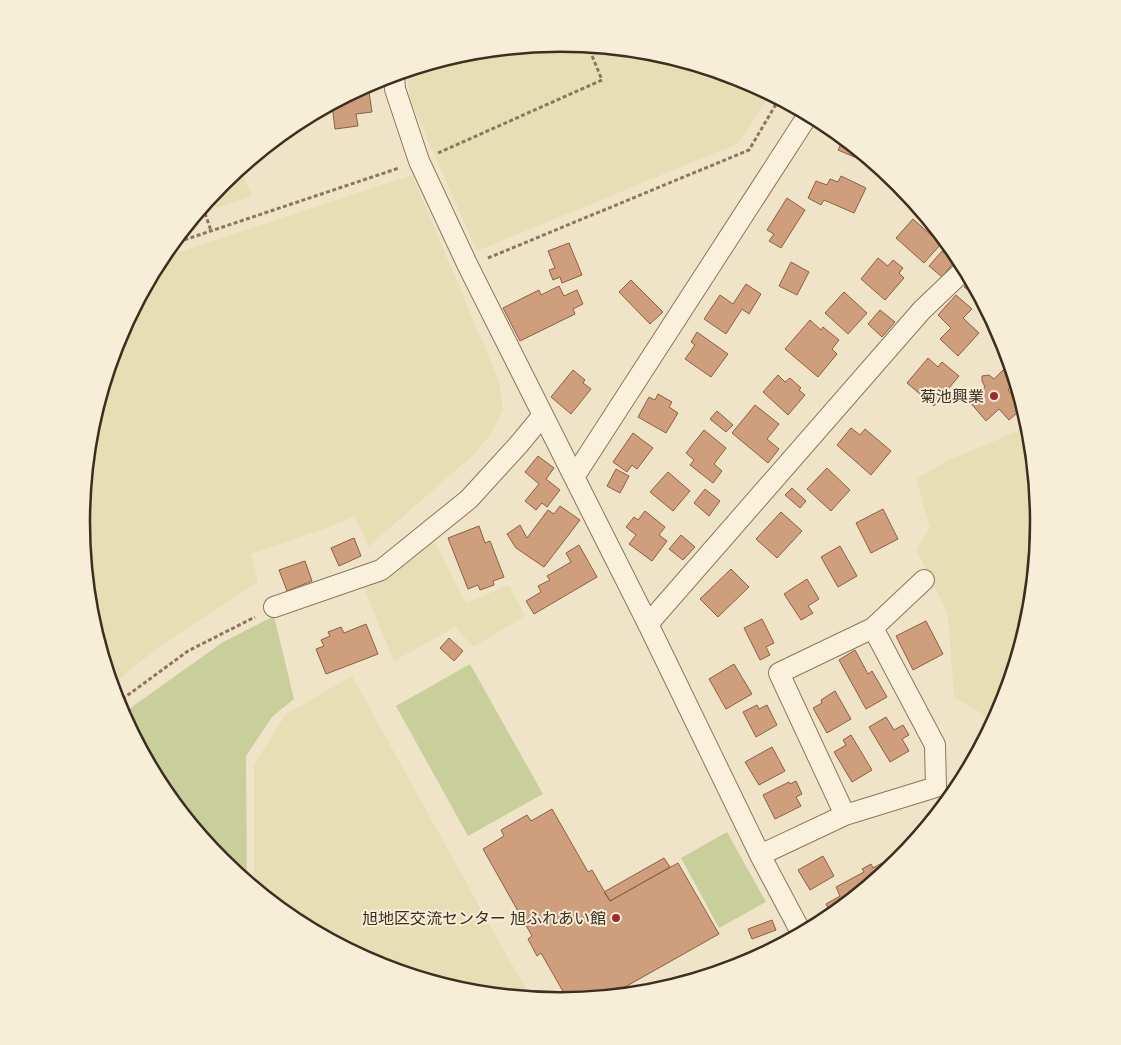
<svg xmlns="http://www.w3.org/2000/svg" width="1121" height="1045" font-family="'Roboto Serif','Noto Sans JP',serif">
	<rect width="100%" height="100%" fill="#f0e4c8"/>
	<path fill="#e6deb5" d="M561 44 654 53 744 80 770 94 739 143 477 251 410 100 407 71 467 53Z
		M240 169 252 196 216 208 212 197 222 184Z
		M412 175 499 381 503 410 492 433 473 455 368 547 355 516 335 525 251 554 258 582 157 648 112 685 91 616 82 522 91 429 118 339 162 258Z
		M1029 426 1039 523 1030 616 1003 706 995 721 954 697 948 614 916 549 930 528 916 479 943 463Z
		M433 539 466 603 509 585 525 616 473 647 455 627 394 661 363 585Z
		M352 676 508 958 533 999 467 992 377 965 294 920 254 887V764L286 714Z"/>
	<path fill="#c9cf9b" d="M274 616 294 699 272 717 246 756 247 881 222 861 162 788 122 714 223 642Z
		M470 664 543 794 468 836 396 706Z
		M727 832 766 902 719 928 681 858Z"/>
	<path fill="#cf9f7d" stroke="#8d5f41" d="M368 85 372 112 356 114 358 126 335 129 332 105Z
		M844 138 874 163 873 165 838 150Z
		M841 176 866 188 854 213 824 200 821 205 808 198 816 181 827 185 830 179 838 182Z
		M787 198 805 210 781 248 769 241 774 234 767 230Z
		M913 219 941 244 924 263 896 238Z
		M569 243 582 275 562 283 560 277 553 280 549 270 555 268 548 251Z
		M942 251 955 261 942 277 929 266Z
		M878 258 888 266 893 260 903 268 899 273 904 278 885 300 861 279Z
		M791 262 809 272 797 295 779 286Z
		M971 279 981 298 980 299 964 287Z
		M631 280 663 312 650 324 619 292Z
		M746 284 761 294 749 314 742 309 726 334 704 319 720 295 733 304Z
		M559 286 564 296 577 290 583 304 573 309 575 314 520 341 503 308 539 290 541 295Z
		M844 292 867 313 848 334 825 313Z
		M956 295 972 309 963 318 979 333 958 356 940 339 951 328 938 315Z
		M880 310 895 322 882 337 868 324Z
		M810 320 821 330 823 327 839 340 832 349 837 354 818 377 785 349Z
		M697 332 728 354 711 377 685 359 695 345 691 342Z
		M928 358 938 367 942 362 959 376 934 406 907 383Z
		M573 370 585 380 583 383 591 389 571 414 551 397Z
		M1003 370 1015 383 1008 390 1023 408 1009 420 999 409 986 421 969 401 985 387 982 381V376L989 375 994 379Z
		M778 375 785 382 790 378 801 388 799 390 805 395 788 415 763 392Z
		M658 394 672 402 669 407 678 413 666 433 638 417 649 397 655 400Z
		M755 405 779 424 767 439 779 449 768 463 732 433Z
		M717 411 733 425 726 432 710 419Z
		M851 428 860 435 865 429 891 451 871 475 837 445Z
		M704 430 726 448 714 464 722 471 713 483 690 465 694 460 686 453Z
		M633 433 653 448 637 469 632 465 627 472 613 462Z
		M538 456 554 468 546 479 560 490 547 507 542 503 536 510 525 501 539 484 525 472Z
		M827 468 850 490 831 511 807 489Z
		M616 469 629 476 620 493 607 486Z
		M668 472 690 491 673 511 650 492Z
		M792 488 806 501 800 508 785 495Z
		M705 489 720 501 709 516 694 503Z
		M560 506 580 520 544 567 516 548 507 534 520 525 527 538 548 510 554 514Z
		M883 509 898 539 871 553 856 523Z
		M645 511 665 527 659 535 667 541 652 561 629 544 636 535 626 527 634 517 638 520Z
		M781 512 802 531 777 558 756 539Z
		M479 526 485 543 490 541 504 577 493 581 494 585 480 590 478 585 468 589 448 538Z
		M681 535 695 547 683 560 669 549Z
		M354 538 361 556 339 566 331 548Z
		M579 545 597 577 534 614 526 601 541 592 538 586 550 580 547 576 571 562 566 553Z
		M840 546 857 576 838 587 821 557Z
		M305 561 312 581 287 591 279 570Z
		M731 569 749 587 718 617 700 599Z
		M807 579 819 599 808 606 813 613 801 620 784 594Z
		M762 619 774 643 766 647 770 655 760 660 744 628Z
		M926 621 943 654 913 670 896 636Z
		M366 624 378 654 326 674 316 649 324 646 321 640 330 636 328 632 341 627 344 633Z
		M449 638 463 651 454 661 440 648Z
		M855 650 868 674 872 671 887 697 866 709 839 660Z
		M734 664 752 694 726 709 709 679Z
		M835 691 851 719 827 733 813 708 822 703 821 700Z
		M757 705 759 709 767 705 777 725 756 737 743 712Z
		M886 717 894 730 903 725 909 735 902 739 909 751 890 762 869 727Z
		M851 735 872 770 852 782 834 752 846 745 843 740Z
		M772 747 785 771 759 785 745 762Z
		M796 781 802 794 796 797 801 806 775 819 763 795 789 782 790 784Z
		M552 809 588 872 592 870 610 901 678 863 719 934 609 996 597 998 594 992 580 999 568 1000 541 953 537 956 528 939 532 936 483 849 504 836 501 830 527 815 531 821Z
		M823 856 834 876 810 890 798 870Z
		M664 858 670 867 610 901 604 892Z
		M882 863 887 871 832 916 826 904 840 896 836 887 864 872 862 869 871 864 873 868Z
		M772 920 776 930 752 939 748 929Z"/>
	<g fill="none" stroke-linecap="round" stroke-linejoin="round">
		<defs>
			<path id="minor" d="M394 75 395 89 419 161 468 266 648 624 760 855 802 934
				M574 477 808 115
				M274 607 381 570 469 499 520 443 543 415
				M648 624 922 310 965 269
				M845 815 779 673 873 628 924 580
				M760 855 845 815 936 787 935 745 873 628"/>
		</defs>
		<use href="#minor" stroke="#8d765c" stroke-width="22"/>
		<path stroke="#8d765c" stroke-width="3" stroke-dasharray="4 2.5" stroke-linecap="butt" d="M438 153 602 80 588 46
			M203 207 211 231
			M172 244 399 168
			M488 258 749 150 779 99
			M117 703 188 651 255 617"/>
		<use href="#minor" stroke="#faf1dc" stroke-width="20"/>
	</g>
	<g fill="#9e2a2b" stroke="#f7eed8" stroke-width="2">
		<circle cx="994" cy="396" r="5"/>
		<circle cx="616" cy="918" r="5"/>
	</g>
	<g text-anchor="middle" stroke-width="4" stroke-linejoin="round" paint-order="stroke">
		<g font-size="16" fill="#3d2e20" stroke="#f7eed8" text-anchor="end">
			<text x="984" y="402">菊池興業</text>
			<text x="606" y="924">旭地区交流センター 旭ふれあい館</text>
		</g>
	</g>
	<path d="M0 0H1121V1045H0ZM90 522a470 470 0 1 1 940 0a470 470 0 1 1-940 0Z" fill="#f7eed8" fill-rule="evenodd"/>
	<path fill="none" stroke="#3d2e20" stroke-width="2.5" d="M90 522a470 470 0 1 1 940 0a470 470 0 1 1-940 0Z"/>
</svg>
